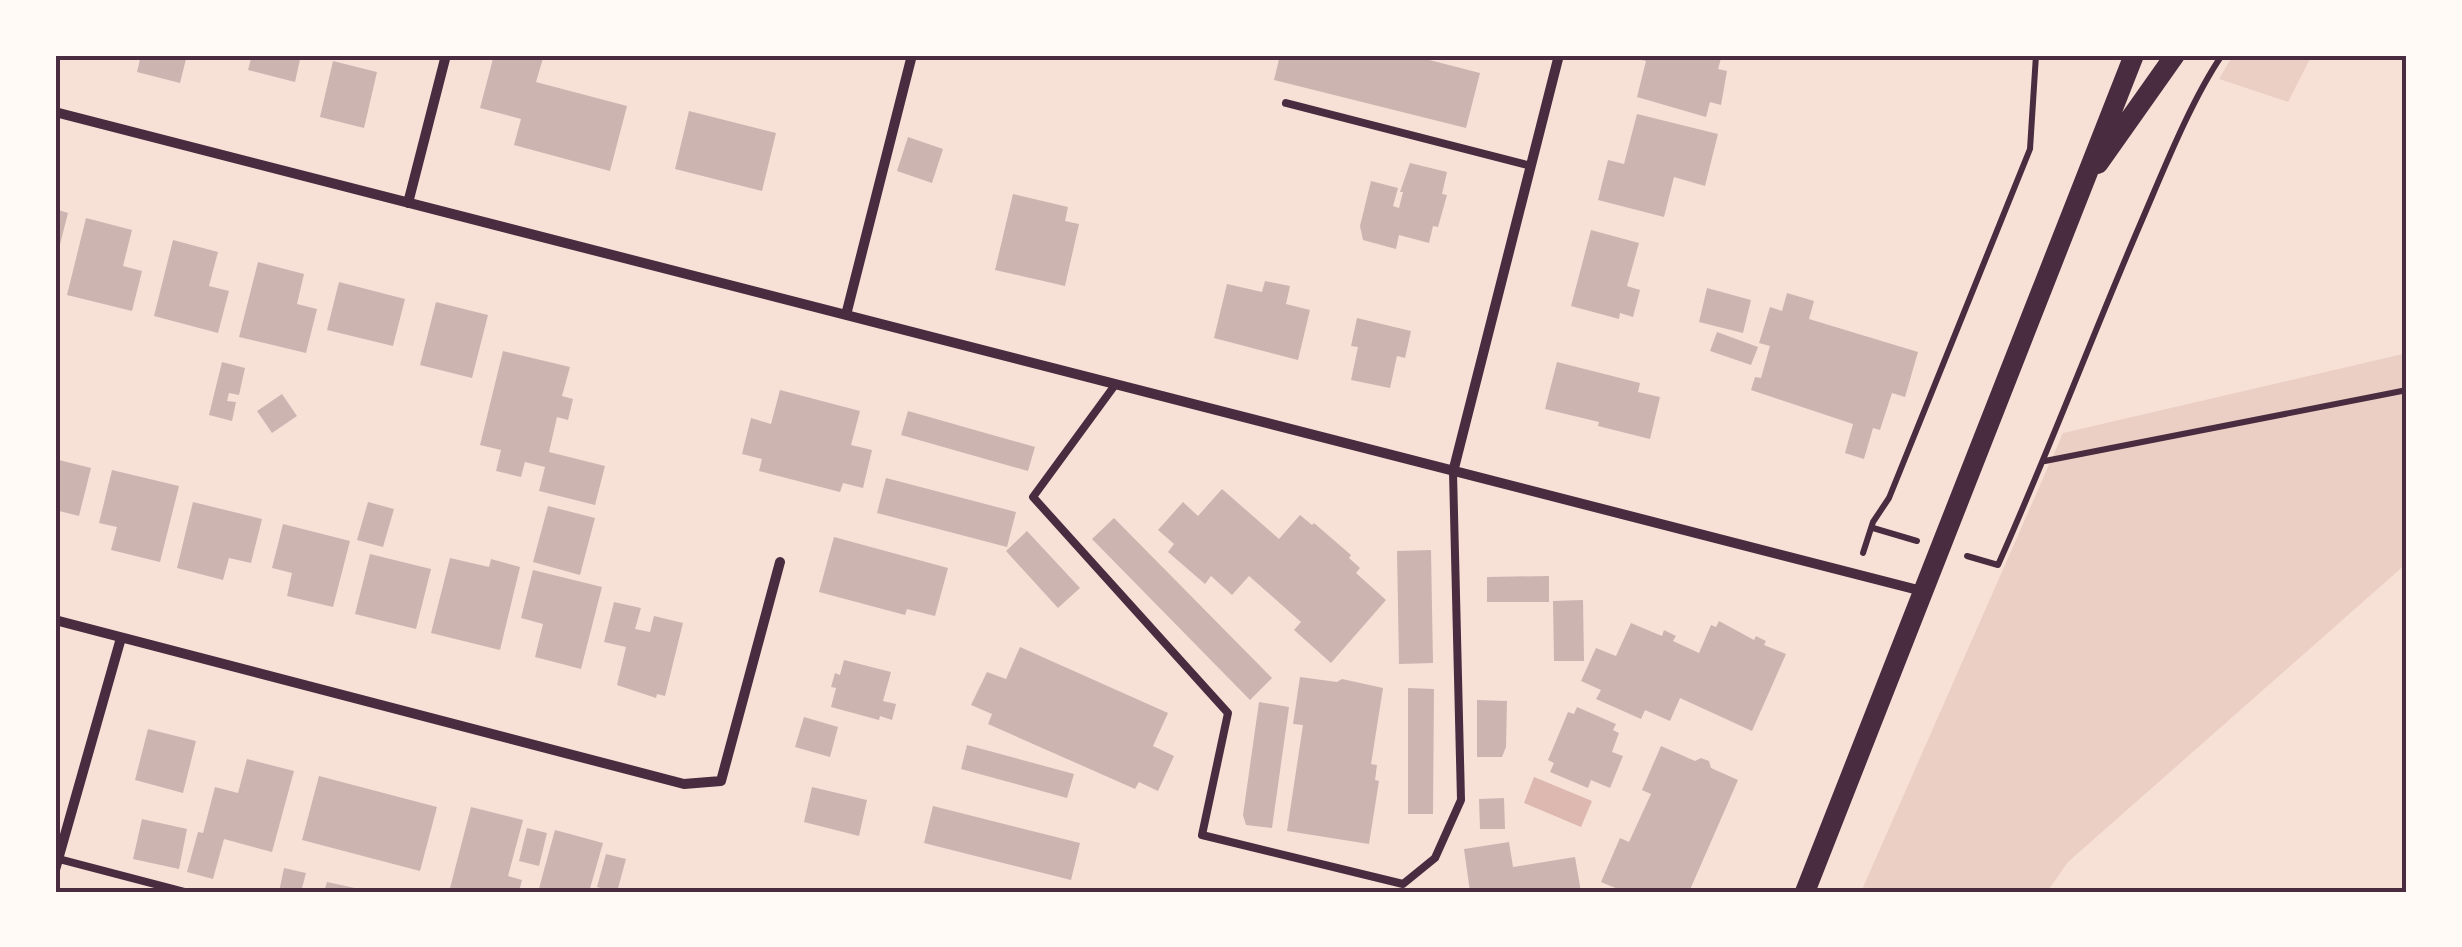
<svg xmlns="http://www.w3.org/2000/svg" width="2462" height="947" font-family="Raleway,sans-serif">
	<rect width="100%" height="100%" fill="#f7e1d7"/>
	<path fill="#ebcfc5" d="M2233 55H2312L2288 102 2219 79Z
		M2407 353V563L2068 862 2047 892H1861L2063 433Z"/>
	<path fill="#dcb8b0" d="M1534 777 1592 801 1581 827 1524 803Z"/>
	<path fill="#ccb4b1" d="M141 55H187L180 83 137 72Z
		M252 55H301L295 82 248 70Z
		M494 55H544L536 82 627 106 610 171 514 145 521 119 480 108Z
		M1280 55H1410L1480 73 1466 128 1274 80Z
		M1644 55H1722L1718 69 1727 71 1721 105 1710 102 1706 117 1637 97 1646 61 1642 60Z
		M333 61 377 72 364 128 320 117Z
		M689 111 776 133 762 191 675 169Z
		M1637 114 1718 134 1705 186 1674 177 1664 217 1598 200 1608 160 1624 164Z
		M908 137 943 149 932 183 897 171Z
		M1410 163 1447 172 1442 194 1447 195 1438 227 1433 226 1429 243 1399 235 1396 249 1363 240 1360 226 1371 181 1398 188 1393 206 1399 208 1403 192H1400Z
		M1013 194 1068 207 1065 221 1079 224 1065 286 995 270Z
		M55 209 68 213 56 260 55 259Z
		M86 218 132 230 123 266 142 271 132 311 67 295Z
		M1591 230 1639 243 1627 286 1640 290 1633 317 1620 313 1619 319 1571 306Z
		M173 240 218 252 209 286 229 291 218 333 154 316Z
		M258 262 304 274 297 304 317 309 306 353 239 337Z
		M1265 281 1290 286 1286 304 1310 310 1298 360 1214 338 1227 284 1262 292Z
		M339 282 405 299 393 346 327 330Z
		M1707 288 1751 300 1743 333 1699 322Z
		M1787 293 1814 301 1809 319 1918 352 1905 397 1892 393 1880 430 1873 428 1864 459 1845 453 1853 424 1751 390 1755 377 1761 378 1770 346 1759 343 1770 307 1782 311Z
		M436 302 488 315 472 378 420 365Z
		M1357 318 1411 331 1405 358 1397 356 1390 388 1351 380 1358 347 1351 346Z
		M1717 332 1758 347 1751 365 1710 351Z
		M503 351 570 367 562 396 573 399 568 420 557 417 549 452 605 466 595 505 539 491 545 467 525 462 521 477 496 471 501 450 480 445Z
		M222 362 245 368 239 395 229 393 227 401 236 402 232 421 209 415Z
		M1557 362 1640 383 1638 392 1660 397 1650 439 1598 426 1599 422 1545 409Z
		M780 390 860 411 851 445 872 450 863 488 843 483 840 492 759 471 762 459 742 454 751 418 771 424Z
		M282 394 297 416 272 433 257 411Z
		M908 411 1035 447 1028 471 901 435Z
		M55 459 91 468 79 516 55 510Z
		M112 470 179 486 160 562 111 550 117 527 99 523Z
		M886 478 1016 512 1007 547 877 513Z
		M1222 489 1279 539 1300 515 1312 525 1314 523 1351 555 1349 558 1360 568 1356 573 1386 600 1331 663 1294 630 1301 622 1249 576 1232 595 1211 576 1205 584 1168 552 1174 544 1158 530 1183 502 1198 516Z
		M193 502 262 519 251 563 229 558 223 580 177 568Z
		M368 502 394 509 383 547 357 540Z
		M548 506 595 518 580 575 533 562Z
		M1114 518 1272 678 1250 700 1092 539Z
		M283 524 350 541 333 607 287 596 292 573 272 568Z
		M1027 531 1080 588 1058 608 1006 551Z
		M834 537 948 568 935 616 907 609 905 615 819 592Z
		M1431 550 1433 663 1399 664 1397 551Z
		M370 554 431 569 416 629 355 614Z
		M450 558 489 567 491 559 520 567 500 650 431 633Z
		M533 570 602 587 581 669 535 657 543 624 521 618Z
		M1549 576V602H1487V577Z
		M1583 600 1584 661H1554L1553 601Z
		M614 602 641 608 635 629 650 632 654 616 683 623 665 696 657 694 656 698 617 685 626 647 604 642Z
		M1719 621 1754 640 1756 636 1766 641 1764 645 1786 654 1752 731 1680 698 1670 721 1645 710 1641 719 1596 699 1601 690 1581 681 1596 648 1616 656 1631 623 1662 636 1664 630 1676 636 1673 641 1699 653 1711 625 1716 627Z
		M1020 647 1168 713 1153 746 1174 756 1158 791 1139 782 1135 789 988 724 992 714 971 705 987 672 1006 679Z
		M844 660 891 672 883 701 896 704 892 720 880 716 879 720 831 707 836 688 831 687 835 673 840 675Z
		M1300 677 1337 682 1342 679 1383 688 1371 764 1377 765 1375 780 1379 781 1369 844 1287 831 1303 725 1293 724Z
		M1408 688 1434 689 1433 814H1408Z
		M1477 700 1507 701 1506 747 1502 757H1477Z
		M1259 702 1289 707 1272 828 1246 825 1243 815Z
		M1577 707 1616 724 1613 730 1619 733 1612 752 1623 756 1610 788 1591 780 1588 788 1550 772 1554 763 1548 760 1568 712 1574 714Z
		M804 717 838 727 830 757 795 747Z
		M148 729 196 741 183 793 135 780Z
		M967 745 1074 774 1067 798 961 769Z
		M1661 746 1695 761 1701 758 1709 761 1711 768 1738 780 1689 892H1625L1601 882 1620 838 1629 842 1651 794 1642 790Z
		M247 759 294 771 272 852 224 839 213 879 187 872 198 832 203 833 215 787 238 793Z
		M319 776 437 807 420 871 302 840Z
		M812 787 867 800 859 836 804 822Z
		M1504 798 1505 829H1480L1479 799Z
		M933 806 1080 843 1071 880 924 843Z
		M471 807 523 820 508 876 522 880 519 892H449Z
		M142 819 187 829 179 869 133 859Z
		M527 828 547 833 539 866 519 861Z
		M555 830 603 843 589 892H538Z
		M1509 842 1513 867 1575 857 1581 892H1470L1464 849Z
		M606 854 626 859 617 892 597 887Z
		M284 868 306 873 301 892H279Z
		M327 882 364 890V892H324Z"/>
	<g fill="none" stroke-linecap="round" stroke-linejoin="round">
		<path stroke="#4a2c40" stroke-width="6" d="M2045 461 2407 390
			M1873 528 1917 541
			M1863 553 1873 522 1889 498 2030 149 2036 55
			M1967 556 1998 565C2048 453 2091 339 2139 227 2162 174 2190 102 2222 55"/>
		<path stroke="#4a2c40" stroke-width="8" d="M1286 103 1531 166
			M1115 385 1033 497 1228 713 1202 835 1403 884 1435 858 1461 800 1453 472
			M55 858 185 892"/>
		<path stroke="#4a2c40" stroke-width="10" d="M55 112 1922 591
			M408 203 446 55
			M846 315 912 55
			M1453 472 1559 55
			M55 620 684 784 721 781 780 562
			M55 870 121 638"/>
		<path stroke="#4a2c40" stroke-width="20" d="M2098 164 2175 55
			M1805 892 2134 55"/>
	</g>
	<rect width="2462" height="947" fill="none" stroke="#fffaf5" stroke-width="115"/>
	<rect x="58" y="58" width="2346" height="832" fill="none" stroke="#4a2c40" stroke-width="4"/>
</svg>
